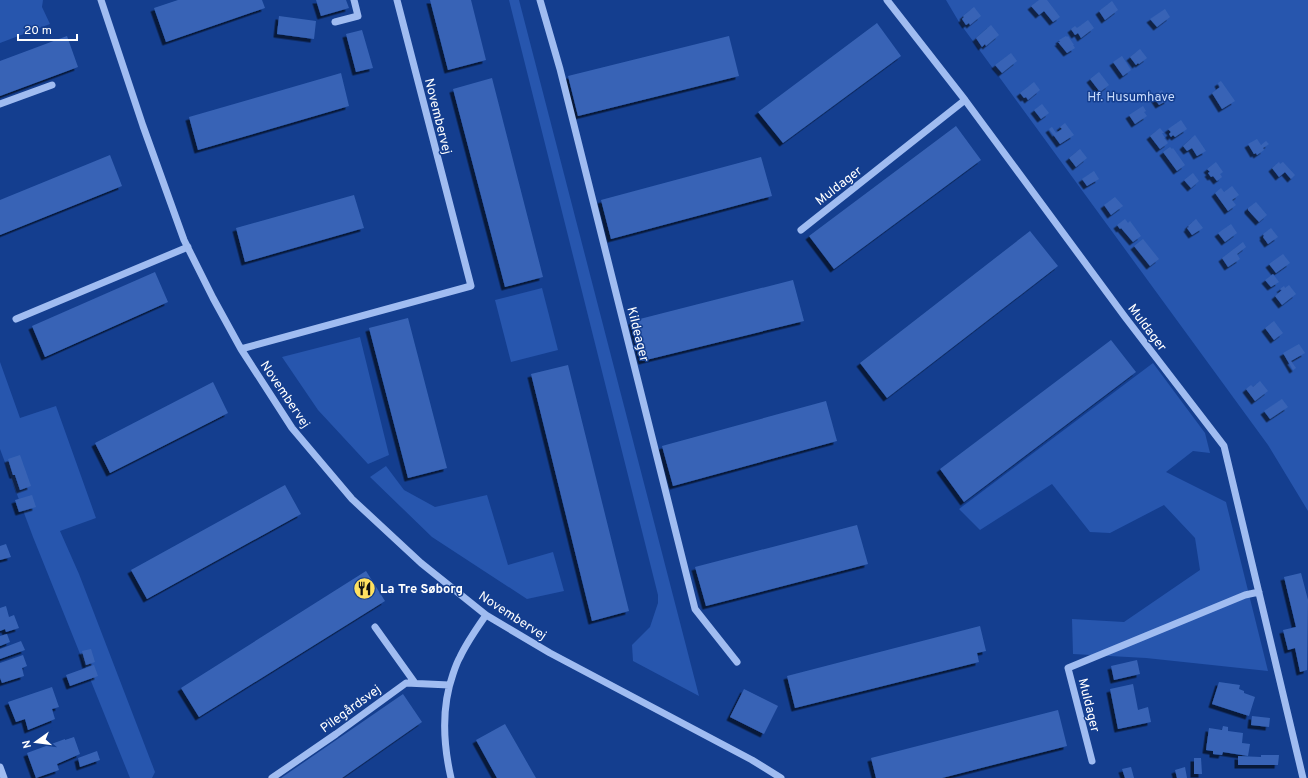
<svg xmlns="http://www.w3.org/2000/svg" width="1308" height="778" font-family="Overpass,sans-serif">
	<defs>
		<filter id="shadow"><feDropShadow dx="-3.5" dy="3.5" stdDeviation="0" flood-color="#0009"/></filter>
	</defs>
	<rect width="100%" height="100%" fill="#143e8f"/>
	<path fill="#2756ae" d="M0 0H43L42 7 50 24 0 43Z
		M509 0H519L699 696 633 661 632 645 650 627 658 603V595Z
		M946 0H1308V511L1268 445 959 22Z
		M542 288 558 350 511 362 495 300Z
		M360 337 389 455 368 464 318 410 282 357Z
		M0 362 20 418 56 406 96 518 60 531 79 574 155 772 152 778H130L33 537 0 449Z
		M1153 363 1205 433 1210 453 1193 451 1166 472 1226 502 1268 671 1146 658 1073 654 1072 619 1124 622 1200 570 1195 538 1164 505 1110 533 1090 532 1052 484 980 530 959 509Z
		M386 466 404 490 435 507 487 495 508 565 553 552 564 591 527 599 432 537 370 477Z"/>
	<path fill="#3864b6" filter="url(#shadow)" d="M178 0H262L265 8 166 42 154 8Z
		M316 0H346L349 8 321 16Z
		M430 0H471L486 60 448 70Z
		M1039 0H1047L1060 17 1053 22 1044 11 1039 15 1031 6Z
		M1112 1 1118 10 1105 20 1099 11Z
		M974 7 981 16 970 25 969 23 966 25 962 19 964 17 963 16Z
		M1165 9 1170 17 1157 27 1150 19Z
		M279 16 316 21 314 39 277 34Z
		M1088 20 1094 28 1081 38 1078 33 1075 35 1071 29 1075 26 1077 28Z
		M877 23 901 56 783 143 758 112Z
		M991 25 999 35 986 46 985 44 982 47 976 38Z
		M362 30 373 68 356 72 346 34Z
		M67 36 78 67 0 96V61Z
		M729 36 739 76 578 116 568 76Z
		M1066 36 1067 37 1068 36 1074 45H1073L1075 48 1067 53 1058 42H1060L1059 40Z
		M1140 49 1147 58 1139 64 1138 63 1136 65 1130 57Z
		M1011 53 1017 61 1002 73 995 65Z
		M1122 56 1131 70 1123 76 1113 62Z
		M1099 72 1109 85 1100 92 1090 79Z
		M341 73 349 106 198 150 189 117Z
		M492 78 543 277 505 287 453 89Z
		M1221 81 1235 101 1222 109 1212 93 1220 87 1218 83Z
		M1034 82 1040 90 1028 100 1026 97 1024 98 1020 93Z
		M1162 90 1168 100 1159 105 1153 96Z
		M1042 104 1049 113 1041 119 1034 110Z
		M1143 106 1146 111 1144 112 1147 116 1135 124 1129 115Z
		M1181 120 1187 129 1175 137 1173 135 1171 137 1169 134 1171 132 1168 129Z
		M1065 123 1074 135 1060 144 1049 129 1052 127 1056 133 1062 129 1060 127Z
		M956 126 981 160 834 269 809 236Z
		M1160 128 1164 133H1162L1165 138H1164L1168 143 1160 149 1150 136Z
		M1195 135 1206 151 1197 156 1192 148 1187 151 1183 146Z
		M1257 139 1261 145 1266 141 1269 144 1263 148 1264 150 1257 155 1256 153 1254 154 1248 144Z
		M1170 147 1172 149 1173 148 1185 165 1177 171 1163 152Z
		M1080 149 1087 158 1076 167 1069 158Z
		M110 155 122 186 0 235V200Z
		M761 157 772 196 611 239 601 200Z
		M1216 162 1223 172 1220 174 1222 177 1217 181 1213 176 1211 177 1208 173 1210 172 1207 169Z
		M1279 162 1280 164 1283 162 1295 175 1291 179 1285 172 1279 177 1272 168Z
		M1094 171 1099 179 1087 186 1082 179Z
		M1193 173 1199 181 1191 188 1184 180Z
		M1232 186 1239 195 1232 200 1236 205 1228 211 1215 193 1221 188 1224 192Z
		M354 195 364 228 245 262 236 228Z
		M1115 197 1123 206 1111 215 1104 205Z
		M1256 202 1267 215 1259 222 1248 210V208Z
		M1125 219 1128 223 1130 221 1141 236 1133 242 1121 228 1120 229 1117 225Z
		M1196 219 1203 228 1192 235 1187 228 1189 227 1188 226Z
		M1231 224 1237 233 1225 242 1218 233Z
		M1271 228 1278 237 1268 244 1263 237 1264 236 1263 234Z
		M1030 231 1058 266 887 398 860 363Z
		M1143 239 1159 259 1150 266 1134 246Z
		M1243 242 1246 247 1237 254 1240 259 1228 267 1222 258Z
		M1283 254 1290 263 1276 273 1269 264Z
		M155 272 168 302 45 357 32 326Z
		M1273 274 1279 282 1271 287 1265 280Z
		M793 280 804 321 642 361 632 321Z
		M1289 285 1296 294 1282 305 1275 296 1282 290 1280 289 1284 286 1285 288Z
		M408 318 447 468 408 478 369 328Z
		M1274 321 1283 333 1274 340 1265 328Z
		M1111 340 1136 372 964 502 940 469Z
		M1299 344 1305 353 1291 361 1296 368 1293 370 1283 353Z
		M568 365 629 611 592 621 531 374Z
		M1260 381 1268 391 1255 401 1246 389 1251 385 1253 387Z
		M213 382 228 413 110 473 95 443Z
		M1282 399 1288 407 1270 419 1264 411Z
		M826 401 837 441 673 486 662 446Z
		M20 455 31 486 20 490 15 475H13L8 459Z
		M285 485 301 514 147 599 131 570Z
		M32 495 36 507 19 512 15 500Z
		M857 525 868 564 706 606 695 567Z
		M6 544 11 557 0 560V546Z
		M366 571 385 601 199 717 181 688Z
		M1301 573 1308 600 1307 673V670L1300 672 1295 648 1288 650 1283 630 1296 627 1284 577Z
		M6 606 9 617 14 615 19 628 6 632 5 629 0 631V608Z
		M980 626 986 651 977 653 979 662 795 708 787 676Z
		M7 634 10 642 0 646V636Z
		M21 641 25 650 0 659V649Z
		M91 649 95 662 86 665 82 651Z
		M23 655 27 666 22 668 24 676 2 683 0 678V663Z
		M1137 660 1140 674 1114 680 1111 666Z
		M94 665 98 676 70 686 66 675Z
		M1219 682 1240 685 1239 689 1244 691V693L1255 697 1249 716 1212 704Z
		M1133 684 1138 710 1148 707 1151 722 1118 729 1110 689Z
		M52 687 59 707 52 709 55 719 28 730 25 719 16 722 8 702Z
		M744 689 778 706 764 734 730 717Z
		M403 694 422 722 342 778H281Z
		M1058 710 1067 746 942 778H876L871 758Z
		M1252 716 1270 718 1269 727 1251 725Z
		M505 724 536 778H497L476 740Z
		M1223 726 1228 727V731L1243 733 1242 743 1250 744 1248 756 1223 752 1222 755 1213 754V751L1206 750 1209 728 1222 730Z
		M74 737 80 754 57 764 59 770 36 778 27 753 65 739V740Z
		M97 751 100 760 80 767 78 758Z
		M1261 755H1279L1278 765H1238V756L1261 757Z
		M1194 758H1201L1202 774H1194Z
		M1131 767 1134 778H1125L1122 769Z
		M1185 767 1187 778H1177L1175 770Z"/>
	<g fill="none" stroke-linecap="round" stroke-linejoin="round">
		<path stroke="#a0bcf1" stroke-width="7" d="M101 0 143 126 184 240 213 298 241 349 292 428 352 499 421 563 486 615 550 653 752 760 781 778
			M540 0 560 69 695 609 737 662
			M887 0 965 100 1125 317 1224 446 1303 778
			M335 22 358 16 354 0
			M0 104 52 85
			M801 230 965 100
			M16 319 188 247
			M241 349 471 286 397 0
			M375 627 415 683
			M1092 761 1068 668 1245 595 1259 592
			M0 767 4 778
			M272 778 336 734 406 683 449 685
			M451 778C443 743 441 708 453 674 455 668 457 662 460 657 467 642 477 628 486 615"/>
	</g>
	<defs>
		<symbol id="restaurant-disc" viewBox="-11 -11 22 22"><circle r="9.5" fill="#ffe160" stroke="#143e8f"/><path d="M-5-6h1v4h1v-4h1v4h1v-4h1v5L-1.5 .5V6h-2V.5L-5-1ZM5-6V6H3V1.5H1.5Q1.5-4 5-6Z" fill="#111"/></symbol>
	</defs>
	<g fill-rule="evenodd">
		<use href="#restaurant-disc" x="352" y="576" width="25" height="25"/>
	</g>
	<g text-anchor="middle" stroke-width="3" stroke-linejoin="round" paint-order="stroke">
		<g font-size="13" fill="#c7dafc" stroke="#143e8f">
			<text x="1131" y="101">Hf. Husumhave</text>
		</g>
		<g font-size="13" fill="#fff" stroke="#143e8f">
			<text transform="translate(439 116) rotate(76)" y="5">Novembervej</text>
			<text transform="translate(838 185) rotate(-38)" y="5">Muldager</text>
			<text transform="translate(1148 327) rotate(53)" y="5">Muldager</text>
			<text transform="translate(639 334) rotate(76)" y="5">Kildeager</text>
			<text transform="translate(286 394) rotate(56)" y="5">Novembervej</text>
			<text transform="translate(513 615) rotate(33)" y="5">Novembervej</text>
			<text transform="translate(1090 705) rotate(76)" y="5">Muldager</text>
			<text transform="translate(350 708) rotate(-36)" y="5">Pilegårdsvej</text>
		</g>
		<g font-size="13" font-weight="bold" fill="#fff" stroke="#143e8f" text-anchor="start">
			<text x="380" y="593">La Tre Søborg</text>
		</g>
	</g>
	<g transform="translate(36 742) rotate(256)" stroke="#143e8f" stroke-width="3" paint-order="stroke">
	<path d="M0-3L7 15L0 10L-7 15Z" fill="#ffffff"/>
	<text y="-6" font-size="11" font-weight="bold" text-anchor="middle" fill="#ffffff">N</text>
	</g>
	<path d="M18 34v6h59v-6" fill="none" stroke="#ffffff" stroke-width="2"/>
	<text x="24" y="34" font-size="12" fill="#ffffff" stroke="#143e8f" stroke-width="3" paint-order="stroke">20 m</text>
</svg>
